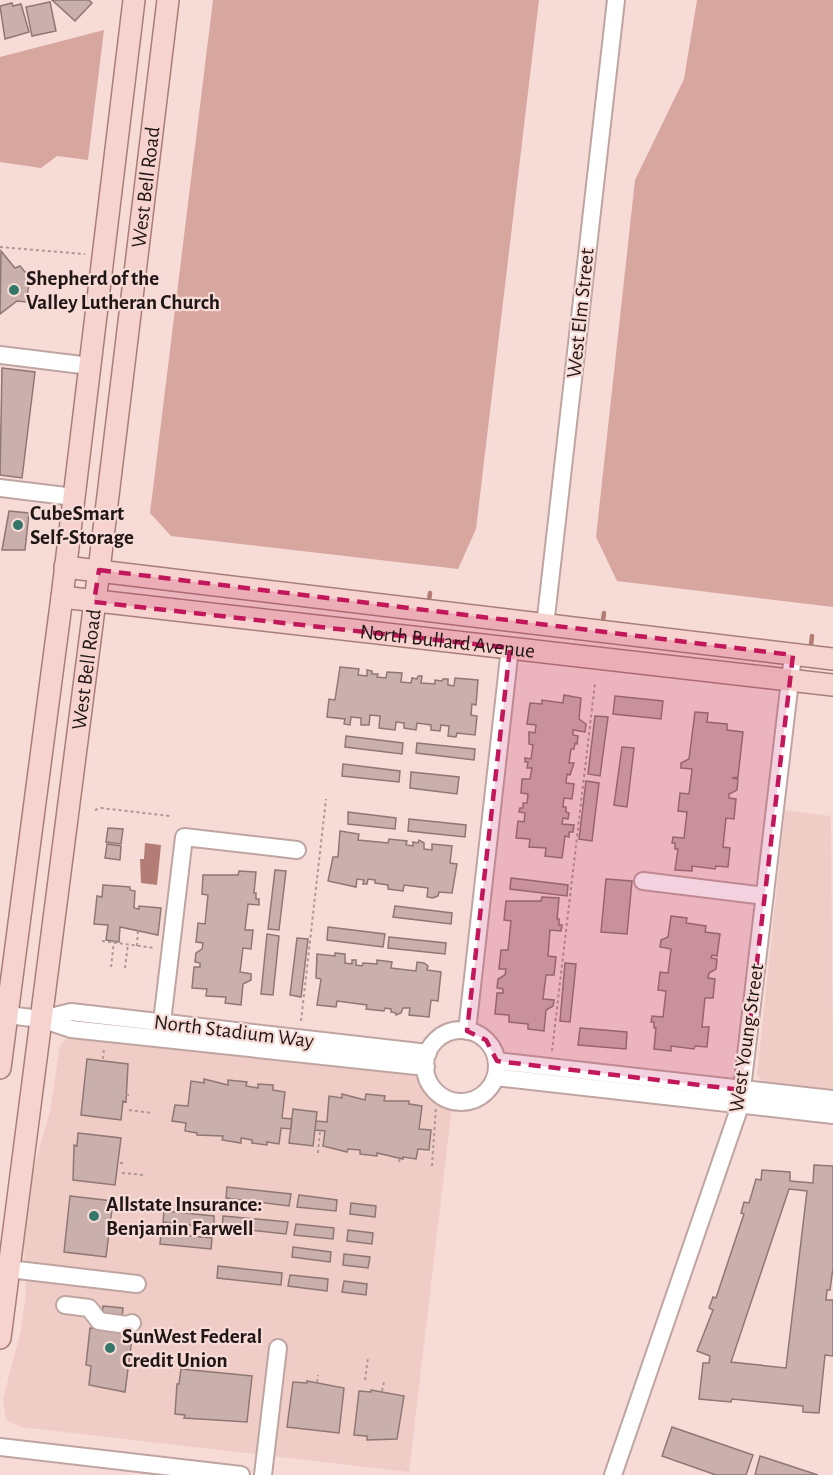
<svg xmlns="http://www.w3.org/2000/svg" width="833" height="1475" font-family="'Alegreya Sans',sans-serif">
	<rect width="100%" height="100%" fill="#f7dbd7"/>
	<path fill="#f0ccc6" d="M785 810 831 816 833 1092 766 1085 757 1075Z
		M70 1035 177 1050 418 1073 437 1100 452 1106 409 1472 21 1427 6 1420 3 1399 21 1330 26 1292 24 1243 33 1171 50 1111 60 1045Z"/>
	<path fill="#d7a69e" d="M213 0H539L476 529 458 569 171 536 150 513Z
		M697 0H833V607L617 581 596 537 635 180 684 79Z
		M104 30 88 160 57 156 41 168 0 162V57Z"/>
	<path fill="#b37d75" d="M145 843 161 845 157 885 141 883 140 859H144Z"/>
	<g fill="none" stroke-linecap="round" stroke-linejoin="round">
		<path stroke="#b37d75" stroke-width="4.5" d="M429 601 430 593
			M603 620 604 613
			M811 645 812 636"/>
	</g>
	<path fill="#cab0ac" stroke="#8f7773" stroke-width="1.5" fill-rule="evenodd" d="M52 0H89L92 3 75 21Z
		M50 2 56 31 32 36 26 7Z
		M12 3 13 6 21 4 29 32 5 39 0 6Z
		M1 251 15 268 20 266 30 278 26 302 17 301 0 314Z
		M2 368 35 372 22 478 0 475Z
		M9 511 29 513 25 550H2Z
		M340 667 359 669 358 675 367 676V670L372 671V674H378L377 677 386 678 387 672 402 673 401 682 411 683 412 678 417 679 418 676H422L421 683 435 684V680L442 681 443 679H448V685L454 686 455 678 478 680 476 705 472 704 471 715 477 716 475 735 457 733 456 737 448 736 449 726 441 725 440 731 431 730V725L417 723 416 730 404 728V723L396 722 395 730 379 728 380 716 370 715 369 725H361V718L351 717 350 725 344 724 345 719 327 717 329 699 335 700Z
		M564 695 581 698 579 719 586 724 585 732 573 730V735L578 736 577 744 575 743 574 749H571L569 763H574L570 775 567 774 566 783 574 784 572 799 564 798 563 807H566V812L569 813 568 819 563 818 562 824 574 825 573 832H569V837L565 836 562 858 545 856 546 848 529 847 530 839 516 838 518 821 524 822 525 813 519 812 520 808H523V803H527L528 794 521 793 522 779H530L532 768H527L528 762H525V758L531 759 533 745 529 744V732L535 733 536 725 527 724 530 703 542 704V700L563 703Z
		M615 696 663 701 661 719 613 714Z
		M695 712 708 713 707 722 727 724V730L743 732 738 777 732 778 738 779 737 790 729 794V798L736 799 734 819 726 818 723 847 730 848 728 867 716 866 715 869 692 866V871L675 870 678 849H675V843H672L673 837 684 838 687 812 678 811 680 793 689 794 692 769 681 768V763L689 759Z
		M595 716 608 717 600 776 588 774Z
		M346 736 403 743 402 754 345 747Z
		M417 743 475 749 474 760 416 753Z
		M622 747 634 748 627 807 614 805Z
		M343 764 400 771 399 782 342 776Z
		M411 772 459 777 457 794 410 788Z
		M586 781 599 783 592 841 579 839Z
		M348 812 396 818 395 829 348 824Z
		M409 819 466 825 465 837 408 831Z
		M108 828 123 829 121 844 106 842Z
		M340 831 359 834 358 840 388 843 389 839 407 841 406 845 413 846V842L418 843 419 840 424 843V849L432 850V844L452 846 450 863 457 864 452 893 439 892 438 896 433 898 427 897 428 888 404 885 403 891 388 889V885L375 883V880L368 879 367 884H363L364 880 357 879 356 887 328 881 333 857H338Z
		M107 844 121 846 120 860 105 858Z
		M275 870 286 871 279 930 268 929Z
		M239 871 256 872 254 893H256V899H259V905L248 904 245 930H253L251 949 243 948 240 972 251 974V980L243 984 241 1005 225 1003 226 997 206 996 207 989 192 988 194 967H200V963L195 962 196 953 202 949 203 943 196 942 198 923 205 924 208 895 202 894 203 875H238Z
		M511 878 568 885 567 896 510 889Z
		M606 879 632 881 627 934 601 932Z
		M103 885 130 887V890L135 891 134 908 139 909V906L161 908 158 935 120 927 119 942 106 940 108 925 94 924 97 896 102 897Z
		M542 897 559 898 557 919H559V925H562L561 931 550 930 548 956 556 957 554 975H546L543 999 554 1000 553 1006 546 1010 544 1031 528 1029V1024L509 1022V1015L495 1014 497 993H503V989L497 988 498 979 505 975 506 969H499L501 950H508L511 921 504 920 506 901H541Z
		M395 906 452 913 451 924 393 917Z
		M671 916 687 918 686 923 706 926 705 932 720 934 717 956 712 955 711 958 717 959 716 969 709 973 708 978 715 979 713 998H705L702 1027H709L707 1047 695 1046 694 1049 671 1046V1051L654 1049 656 1028H654V1022H651L652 1016 663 1017 666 991 658 990 660 972 668 973 671 949 660 947 661 940 668 937Z
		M328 927 385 934 383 947 327 940Z
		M267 934 279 936 273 995 261 994Z
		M389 937 446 943 445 954 388 948Z
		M297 938 308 939 301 997 290 995Z
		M335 953 345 954V963L352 964V960H356V965L362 966 363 963 377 964V960L392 962 391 968 416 971 417 962 424 963 428 966 427 970 441 972 438 1001 431 1000 429 1017 409 1015 410 1008H403L401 1013 396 1015V1013L391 1012V1009L385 1008 384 1011 366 1009 367 1005 337 1001 336 1007 317 1005 321 979 316 978 317 954 335 956Z
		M565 963 576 964 570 1022 560 1021Z
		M580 1028 627 1032 626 1049 578 1045Z
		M87 1059 128 1064 126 1102 123 1101 121 1120 81 1115Z
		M204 1079 228 1085V1080L247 1082 246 1086 258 1088V1084L273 1085V1090L285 1092 282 1118 292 1119 291 1129 281 1128 279 1144 267 1142V1145L252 1143V1140L241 1138V1143L222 1140 223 1136 197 1135V1133L185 1131 186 1123 172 1121 175 1105 188 1106 191 1081 204 1083Z
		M342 1094 365 1100 366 1094 385 1096 384 1101H409V1104L422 1106 419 1129 431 1130 429 1150 418 1149 416 1159 403 1157V1159L377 1153V1156L360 1154V1150L348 1149 347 1152 323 1146 325 1131 315 1130 316 1121 327 1122 329 1096 342 1098Z
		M293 1109 317 1112 313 1146 289 1143Z
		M78 1133 121 1138 115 1185 73 1180 74 1145 77 1146Z
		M814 1165 833 1166V1268L830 1290H827L826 1300H833V1356L825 1355 819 1413 803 1412V1406L732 1399 731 1402 699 1399 703 1363H709L710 1356 697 1351 713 1310 709 1308 713 1297 716 1298 744 1214 741 1213 744 1202 749 1203 756 1179 761 1180 762 1170 790 1172V1181L813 1183ZM789 1189 807 1191 786 1368 731 1362Z
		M227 1187 291 1194 289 1206 226 1198Z
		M299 1195 337 1200 336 1211 297 1207Z
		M70 1196 113 1201 106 1257 64 1252Z
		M351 1203 376 1206 375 1217 350 1214Z
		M164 1211 214 1216V1228L163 1222Z
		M223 1216 288 1222 286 1234 222 1227Z
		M296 1224 334 1228 333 1239 294 1235Z
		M348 1230 373 1233 372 1244 347 1241Z
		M161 1233 212 1238 211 1249 160 1244Z
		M293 1247 331 1252 330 1262 292 1257Z
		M344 1254 370 1257 368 1268 343 1265Z
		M218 1266 282 1273 281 1285 217 1278Z
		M290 1275 328 1279 327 1291 288 1286Z
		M344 1281 367 1284 366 1295 342 1292Z
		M103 1306 123 1308 121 1329H101Z
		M90 1328 133 1330 125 1392 89 1385 91 1366 86 1365Z
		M181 1369 252 1376 247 1422 184 1418 185 1415 175 1414 177 1384H179Z
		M307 1381 344 1388 339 1433 287 1427 293 1382 307 1383Z
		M371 1390 404 1396 397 1439 367 1440V1436L354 1435 359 1391 371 1392Z
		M672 1427 753 1455 746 1475H716L662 1456Z
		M760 1456 818 1475H755Z"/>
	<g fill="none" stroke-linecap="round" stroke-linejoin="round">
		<defs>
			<path id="minor" d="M0 355 90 366
				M0 488 74 497
				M545 626 616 0
				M643 881 765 896
				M7 1015 41 1019 71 1029 426 1067
				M42 1019 71 1012 428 1053
				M162 1022 184 837 297 850
				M425 1066a36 36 0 1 1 72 0a36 36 0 1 1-72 0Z
				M467 1031 510 648
				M497 1061 833 1099
				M495 1077 833 1115
				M9 1269 137 1284
				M65 1305 89 1308 99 1321 127 1325 132 1323
				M0 1447 241 1475
				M263 1475 278 1348
				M613 1475 740 1106 793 655"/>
			<g id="major">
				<path d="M65 567 833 659"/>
				<path id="s1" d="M62 597 833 685"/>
				<path d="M0 1068 62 597 134 0"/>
				<path id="s2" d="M0 1338 99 570 168 0"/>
			</g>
		</defs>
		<use href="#minor" stroke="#bfa5a1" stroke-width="20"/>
		<use href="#major" stroke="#a77e78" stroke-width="24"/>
		<path stroke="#ae9895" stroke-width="2" stroke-dasharray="3 3" stroke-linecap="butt" d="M0 247 85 254
			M95 810 101 808 170 816
			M102 941 155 948
			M137 946 138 929
			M111 967 114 941
			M125 968 128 944
			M301 1021 326 799
			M552 1051 595 683
			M103 1059 104 1048
			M126 1095H131
			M129 1110 152 1113
			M318 1153 320 1131
			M399 1162 400 1158
			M120 1163H123
			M432 1166 436 1106
			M122 1173 144 1175
			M110 1230 116 1231
			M365 1380 368 1358
			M317 1382 318 1375
			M382 1391 384 1382"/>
		<use href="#minor" stroke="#fff" stroke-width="16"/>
		<use href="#major" stroke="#f6d3ce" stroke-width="21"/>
	</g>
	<path fill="#c2185b" fill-opacity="0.2" stroke="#c2185b" stroke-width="4.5" stroke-dasharray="12 8" stroke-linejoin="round" d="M99 570 793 655 742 1090 497 1061 486 1040 467 1031 510 648 94 602Z"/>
	<g fill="#34776a" stroke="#f7dbd7" stroke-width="2">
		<circle cx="14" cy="290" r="6"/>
		<circle cx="18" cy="525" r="6"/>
		<circle cx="94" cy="1216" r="6"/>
		<circle cx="110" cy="1348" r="6"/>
	</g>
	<g text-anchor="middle" stroke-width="4.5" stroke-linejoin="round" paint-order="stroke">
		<g font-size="21" fill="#201615" stroke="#f7dbd7">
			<text dy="7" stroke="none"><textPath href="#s2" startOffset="1160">West Bell Road</textPath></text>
			<text transform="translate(580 313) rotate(-84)" y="7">West Elm Street</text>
			<text dy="7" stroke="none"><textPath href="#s1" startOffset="388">North Bullard Avenue</textPath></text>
			<text dy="7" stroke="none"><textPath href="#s2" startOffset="674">West Bell Road</textPath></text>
			<text transform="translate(234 1031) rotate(7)" y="7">North Stadium Way</text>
			<text transform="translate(746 1038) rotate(-82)" y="7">West Young Street</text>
		</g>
		<g font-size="21" font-weight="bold" fill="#201615" stroke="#f7dbd7" text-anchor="start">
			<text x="26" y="285">Shepherd of the<tspan x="26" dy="24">Valley Lutheran Church</tspan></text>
			<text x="30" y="520">CubeSmart<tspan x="30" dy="24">Self-Storage</tspan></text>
			<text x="106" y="1211">Allstate Insurance:<tspan x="106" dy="24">Benjamin Farwell</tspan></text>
			<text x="122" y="1343">SunWest Federal<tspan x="122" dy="24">Credit Union</tspan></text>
		</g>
	</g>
</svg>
